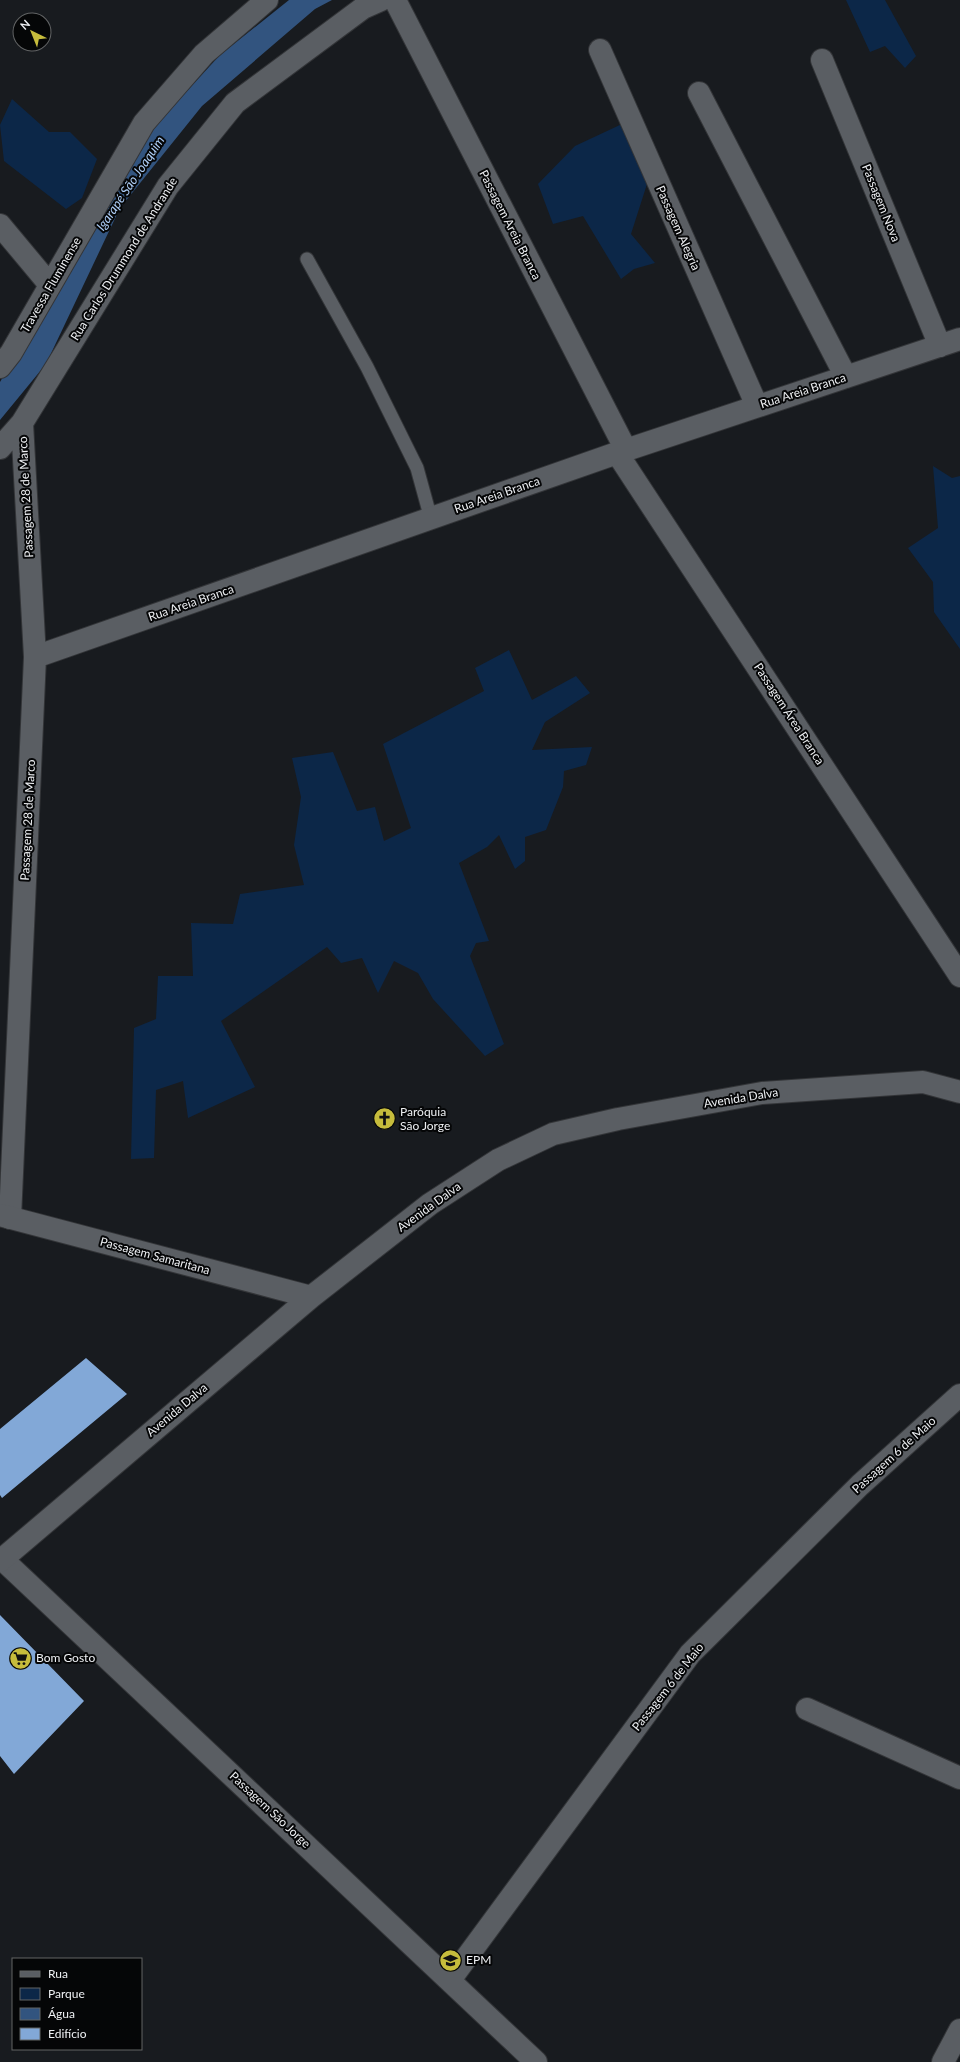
<svg xmlns="http://www.w3.org/2000/svg" width="960" height="2062" font-family="Lato,sans-serif">
	<rect width="100%" height="100%" fill="#181b1f"/>
	<path fill="#0c2748" d="M846 0H885L916 56 905 68 885 46 870 52Z
		M12 99 49 132H70L97 159 82 198 66 209 4 161 0 125Z
		M622 124 647 184 631 234 655 263 634 269 621 279 583 216 553 224 538 184 575 146Z
		M933 466 952 478 960 476V649L934 612 933 582 908 548 938 528Z
		M509 650 532 700 576 676 590 693 545 722 532 750 592 747 586 765 564 771 563 787 546 830 525 837V861L515 869 499 835 487 847 459 863 489 941 476 943 470 956 504 1044 485 1056 433 999 418 973 394 961 378 993 362 958 341 963 327 947 221 1021 255 1087 188 1118 183 1081 156 1090 154 1158 131 1159 134 1028 156 1019 158 976H193L191 923 233 924 240 894 304 885 294 845 301 797 292 758 333 752 357 811 375 807 384 841 411 828 383 744 484 691 475 668Z"/>
	<path fill="#32547f" d="M289 0H332L315 9 202 106 120 208 46 364 0 420V382L142 140 220 55Z"/>
	<path fill="#82a8d7" d="M86 1358 127 1394 2 1498 0 1495V1429Z
		M0 1615 84 1701 14 1774 0 1756Z"/>
	<g fill="none" stroke-linecap="round" stroke-linejoin="round">
		<defs>
			<path id="service" d="M307 259 367 367 417 468 431 519"/>
			<path id="minor" d="M395 0 626 450
				M600 50 757 406
				M822 60 940 346
				M699 93 846 377
				M0 225 50 285
				M0 367 11 353 144 123 204 54 267 0
				M0 448 22 423 168 186 235 103 363 8 381 0
				M617 453 960 976
				M35 657 617 453 960 339
				M10 1218 35 657 22 423
				M2 1559 536 2062
				M807 1709 960 1778
				M450 1980 690 1654 860 1485 960 1395
				M943 2062 960 2030"/>
			<path id="tertiary" d="M0 1215 311 1297
				M0 1561 311 1297 430 1204 498 1160 553 1134 618 1119 762 1093 923 1082 960 1092"/>
		</defs>
		<use href="#service" stroke="#333538" stroke-width="15"/>
		<use href="#minor" stroke="#333538" stroke-width="24"/>
		<use href="#tertiary" stroke="#333538" stroke-width="24"/>
		<use href="#service" stroke="#5a5e63" stroke-width="13"/>
		<use href="#minor" stroke="#5a5e63" stroke-width="22"/>
		<use href="#tertiary" stroke="#5a5e63" stroke-width="22"/>
	</g>
	<defs>
		<symbol id="church-disc" viewBox="-11 -11 22 22"><circle r="9.5" fill="#c6bc3c" stroke="#050607"/><path d="M-1.2-6h2.4v3.5h3.3v2.4h-3.3V6h-2.4V-.1h-3.3v-2.4h3.3Z" fill="#111"/></symbol>
		<symbol id="supermarket-disc" viewBox="-11 -11 22 22"><circle r="9.5" fill="#c6bc3c" stroke="#050607"/><path d="M-6-5.5h2.5l.6 2H6L4.5 2H-2.5L-4.4-4H-6ZM-1.5 3.2a1.3 1.3 0 1 0 .1 0ZM3 3.2a1.3 1.3 0 1 0 .1 0Z" fill="#111"/></symbol>
		<symbol id="school-disc" viewBox="-11 -11 22 22"><circle r="9.5" fill="#c6bc3c" stroke="#050607"/><path d="M0-5L7-2L0 1L-7-2ZM-4 1L0 2.5L4 1V4Q0 6-4 4Z" fill="#111"/></symbol>
	</defs>
	<g fill-rule="evenodd">
		<use href="#church-disc" x="372" y="1106" width="25" height="25"/>
		<use href="#supermarket-disc" x="8" y="1646" width="25" height="25"/>
		<use href="#school-disc" x="438" y="1948" width="25" height="25"/>
	</g>
	<g text-anchor="middle" stroke-width="4" stroke-linejoin="round" paint-order="stroke">
		<g font-size="12" fill="#eef0f3" stroke="#050607">
			<text transform="translate(881 203) rotate(68)" y="4">Passagem Nova</text>
			<text transform="translate(510 225) rotate(63)" y="4">Passagem Areia Branca</text>
			<text transform="translate(678 228) rotate(66)" y="4">Passagem Alegria</text>
			<text transform="translate(124 259) rotate(-58)" y="4">Rua Carlos Drummond de Andrande</text>
			<text transform="translate(51 285) rotate(-60)" y="4">Travessa Fluminense</text>
			<text transform="translate(803 391) rotate(-18)" y="4">Rua Areia Branca</text>
			<text transform="translate(497 495) rotate(-19)" y="4">Rua Areia Branca</text>
			<text transform="translate(26 497) rotate(-93)" y="4">Passagem 28 de Marco</text>
			<text transform="translate(191 603) rotate(-19)" y="4">Rua Areia Branca</text>
			<text transform="translate(789 714) rotate(57)" y="4">Passagem Área Branca</text>
			<text transform="translate(28 820) rotate(-87)" y="4">Passagem 28 de Marco</text>
			<text transform="translate(741 1098) rotate(-9)" y="4">Avenida Dalva</text>
			<text transform="translate(429 1207) rotate(-36)" y="4">Avenida Dalva</text>
			<text transform="translate(155 1256) rotate(15)" y="4">Passagem Samaritana</text>
			<text transform="translate(177 1410) rotate(-40)" y="4">Avenida Dalva</text>
			<text transform="translate(894 1455) rotate(-42)" y="4">Passagem 6 de Maio</text>
			<text transform="translate(668 1687) rotate(-52)" y="4">Passagem 6 de Maio</text>
			<text transform="translate(270 1810) rotate(43)" y="4">Passagem São Jorge</text>
		</g>
		<g font-size="12" fill="#eef0f3" stroke="#050607" text-anchor="start">
			<text x="400" y="1116">Paróquia<tspan x="400" dy="14">São Jorge</tspan></text>
			<text x="36" y="1662">Bom Gosto</text>
			<text x="466" y="1964">EPM</text>
		</g>
		<g font-size="13" font-style="italic" fill="#adcdf6" stroke="#050607">
			<text transform="translate(130 183) rotate(-56)" y="5">Igarapé São Joaquim</text>
		</g>
	</g>
	<rect x="12" y="1958" width="130" height="92" fill="#050607" stroke="#626465"/>
	<rect x="20" y="1971" width="20" height="6" fill="#5a5e63" stroke="#626465"/>
	<text x="48" y="1978" font-size="12" fill="#eef0f3">Rua</text>
	<rect x="20" y="1988" width="20" height="12" fill="#0c2748" stroke="#626465"/>
	<text x="48" y="1998" font-size="12" fill="#eef0f3">Parque</text>
	<rect x="20" y="2008" width="20" height="12" fill="#32547f" stroke="#626465"/>
	<text x="48" y="2018" font-size="12" fill="#eef0f3">Água</text>
	<rect x="20" y="2028" width="20" height="12" fill="#82a8d7" stroke="#626465"/>
	<text x="48" y="2038" font-size="12" fill="#eef0f3">Edifício</text>
	<g transform="translate(32 32) rotate(317)"><circle r="19" fill="#050607" stroke="#626465"/>
	<path d="M0-3L7 15L0 10L-7 15Z" fill="#c6bc3c"/>
	<text y="-6" font-size="11" font-weight="bold" text-anchor="middle" fill="#eef0f3">N</text>
	</g>
</svg>
